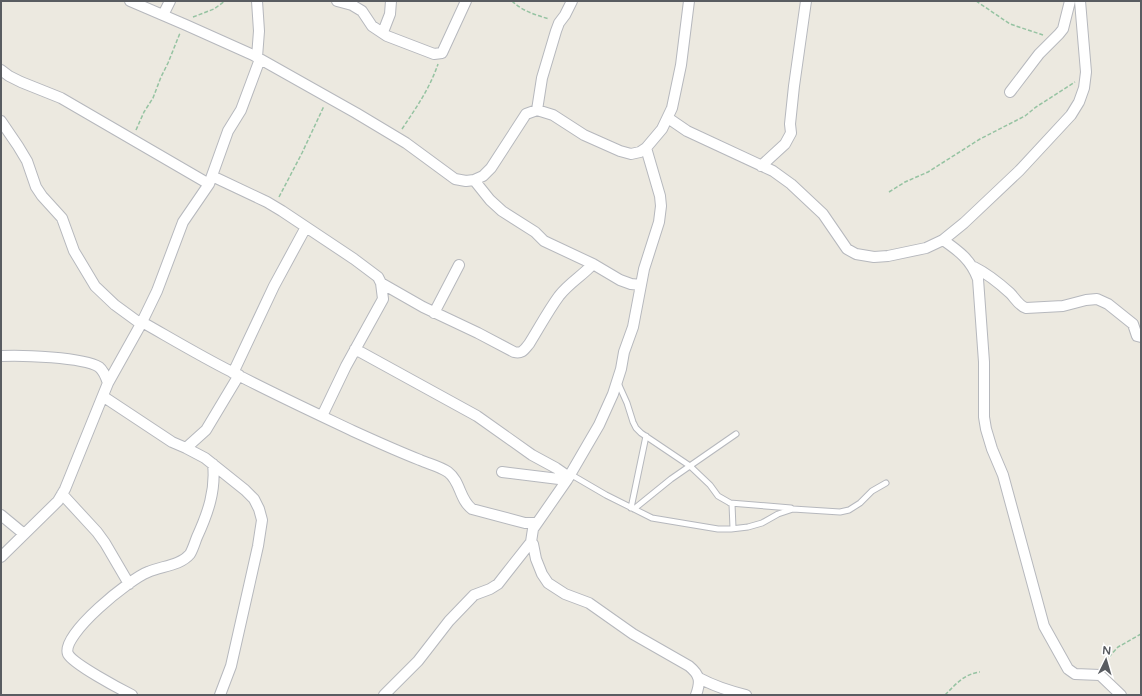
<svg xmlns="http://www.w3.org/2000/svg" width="1142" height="696" font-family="'Varela Round',sans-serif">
	<rect width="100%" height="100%" fill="#ece9e0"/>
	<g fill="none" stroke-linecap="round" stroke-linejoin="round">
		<defs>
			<path id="lane" d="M618 383 627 403 633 422 636 428 641 433 690 466 710 485 718 496 732 504 733 528
				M570 474 606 495 652 518 718 529H731L748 527 762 523 778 514 793 509 840 512 849 510 860 503 872 491 886 483
				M730 503 791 508
				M631 508 646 436
				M634 509 671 479 736 434"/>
			<path id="street" d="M130 1 186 25 253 55 356 113 406 143 455 179 466 181 474 180 483 176 491 168 526 114 537 110 553 115 584 135 620 151 631 154 640 152 646 148 662 129 672 108 681 65 689 1
				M337 1 352 5 362 11 372 26 387 36 434 54 442 53 466 1
				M163 15 170 1
				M383 32 390 14 391 1
				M257 57 259 31 257 1
				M1 70 9 76 21 82 61 98 209 184
				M1010 92 1039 54 1059 34 1063 29 1070 1
				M537 110 542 78 556 31 559 23 565 15 572 1
				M668 118 687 131 773 171 791 184 823 214 847 249 856 254 874 257 888 256 926 248 943 240 964 223 1019 171 1071 115 1079 102 1084 88 1086 72 1080 1
				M1 121 18 146 27 161 36 187 42 196 62 218 74 251 95 286 115 305 141 324
				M761 166 785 144 791 133 790 124 794 86 806 1
				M212 176 267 202 282 211 354 259 378 277 381 283 383 299 346 366 322 416
				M474 180 490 200 502 211 535 232 544 241 593 264 620 280 631 284 641 285
				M943 240C959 251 971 260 978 279L984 362V417L986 429 992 449 1003 475 1044 626 1068 669 1075 674 1100 675 1121 695
				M974 267C988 274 999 283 1010 293 1015 298 1019 306 1026 308L1063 306 1086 300 1097 299 1108 304 1133 324 1137 336 1141 337
				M381 283 423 307 478 333 514 352C522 354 524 350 529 344 539 328 548 311 559 296 569 283 582 276 593 264
				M434 313 459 265
				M142 322C172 339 202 357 232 372 272 393 313 412 353 431 375 441 397 451 420 460 429 464 439 466 448 472 461 482 459 499 472 509L525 523H537
				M355 349 477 416 532 455 556 468 569 477
				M1 356C21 355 83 357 99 367 104 371 106 377 108 383
				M233 373 274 286 306 227
				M104 397 172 442 186 448 205 458 245 490 254 499 259 509 262 520 258 546 231 666 220 695
				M186 448 206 430 239 375
				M502 472 567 480
				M62 494 97 532 105 543 129 584
				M1 515 24 534
				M531 542 533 544 536 559 542 574 548 583 565 594 589 603 633 634 689 666C700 675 701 681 696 695
				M1 557 58 501 65 489 108 383 141 324 157 291 183 222 209 184 228 131 241 110 260 59
				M699 678C714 686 729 691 746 695
				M132 695C120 689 73 664 68 654 60 635 131 578 148 572 161 566 180 566 190 554 193 549 195 542 197 537 208 513 216 490 213 464
				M384 695 418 661 449 621 474 595 490 589 498 584 505 575 531 542 533 529 567 480 599 425 613 394 621 369 624 352 633 327 644 269 659 222 661 206 660 196 646 148"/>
		</defs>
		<use href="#lane" stroke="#b6b8bd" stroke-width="7"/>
		<use href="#street" stroke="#b6b8bd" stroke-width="12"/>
		<path stroke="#96c3a2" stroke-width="1.5" stroke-dasharray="4 2" stroke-linecap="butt" d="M512 1C522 11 536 15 549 19
			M976 1 1010 24 1043 35
			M193 17 214 9 225 1
			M402 129C416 108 430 88 438 64
			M136 130 144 112 153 98 161 77 168 63 180 33
			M889 192 905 182 928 172 980 139 1025 116 1036 107 1075 82
			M279 197 302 153 324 106
			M1101 666 1118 647 1141 634
			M945 695C956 684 964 674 980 672"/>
		<use href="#lane" stroke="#fff" stroke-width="5"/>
		<use href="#street" stroke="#fff" stroke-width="10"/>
	</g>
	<rect width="1142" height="696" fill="none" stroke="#595c61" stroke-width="4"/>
	<g transform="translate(1106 660) rotate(5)" stroke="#ffffff" stroke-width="3" paint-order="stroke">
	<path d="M0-3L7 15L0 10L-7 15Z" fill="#595c61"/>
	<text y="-6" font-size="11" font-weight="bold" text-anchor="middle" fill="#595c61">N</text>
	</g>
</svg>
